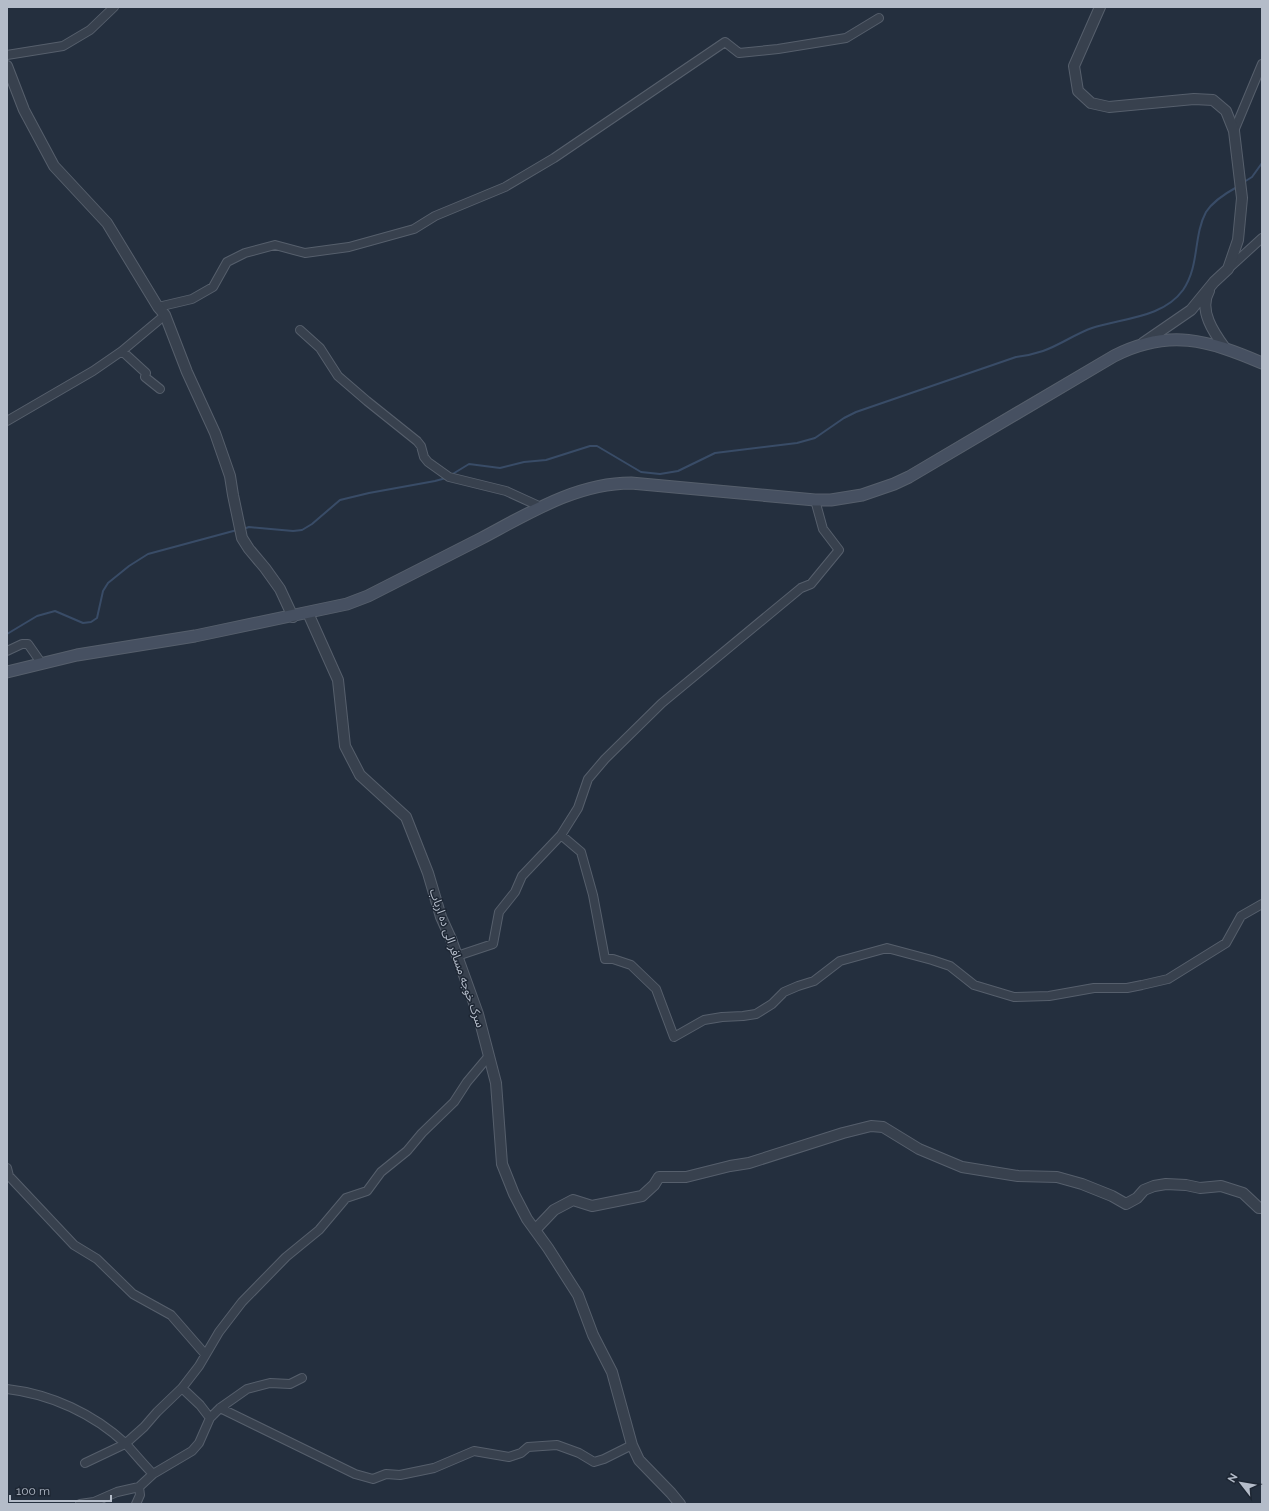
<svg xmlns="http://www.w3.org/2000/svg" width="1269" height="1511" font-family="Raleway,'Noto Sans Arabic',sans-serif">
	<rect width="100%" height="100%" fill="#242f3e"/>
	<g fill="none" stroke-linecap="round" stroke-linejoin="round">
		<path stroke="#394c67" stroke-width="2" d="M1244 182 1252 177 1262 163
			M451 475 469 464 500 468 524 462 546 460 590 446H597L641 472 660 474 678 471 715 453 797 443 815 438 844 418 856 412 1016 357C1025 356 1034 354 1043 351 1060 345 1075 334 1092 328 1122 318 1163 318 1183 290 1200 265 1193 236 1206 212 1213 201 1226 193 1237 187
			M243 529 249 527 293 531 302 530 312 524 340 500 369 493 435 481 446 478
			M7 634 37 616 55 611 83 623 91 622 97 618 103 591 108 583 129 566 148 554 237 530"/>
		<defs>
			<path id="minor" d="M7 55 63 46 90 30 114 7
				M1234 131 1262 64
				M1228 269 1262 238
				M158 307 192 299 213 287 227 262 245 253 275 245 305 253 349 247 414 229 435 216 505 187 554 158 725 42 739 53 778 49 846 38 879 18
				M300 330 320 348 338 376 367 401 417 441 421 446 424 457 428 462 449 477 506 491 541 507
				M122 351 146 373 145 377 160 389
				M7 421 93 371 122 351 165 315
				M7 651 22 644H28L42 664
				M561 835 581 852 593 895 605 959H613L631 965 656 989 674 1037 704 1020 722 1017 743 1016 756 1014 772 1004 784 992 798 986 814 981 840 961 887 948 932 960 950 966 974 985 1014 997 1049 996 1094 988H1127L1142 985 1168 979 1226 943 1241 916 1262 904
				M457 956 493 944 499 912 515 892 522 876 561 835 578 808 588 779 605 759 662 703 801 588 811 584 839 550 823 529 815 500
				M7 1168 9 1176 74 1245 97 1259 133 1294 171 1315 205 1354
				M182 1388 200 1405 210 1418
				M7 1389C51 1394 94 1414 126 1444 135 1454 144 1465 153 1474
				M220 1408 355 1474 373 1479 386 1474 400 1475 434 1468 474 1451 509 1457 521 1453 528 1447 557 1445 579 1453 594 1462 604 1459 632 1445
				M85 1463 125 1444 144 1427 157 1412 182 1388 199 1366 219 1332 242 1302 286 1257 319 1230 346 1198 367 1191 381 1172 407 1151 422 1133 454 1102 467 1082 488 1057
				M80 1504 94 1502 117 1492 139 1487
				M136 1504 140 1495 139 1487 153 1474 192 1451 199 1443 210 1418 220 1408 247 1389 270 1383 290 1384 302 1378"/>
			<path id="tertiary" d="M1100 7 1074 66 1078 91 1091 103 1109 107 1194 99 1213 100 1226 111 1234 131 1242 198 1238 240 1228 269 1214 282 1191 310 1143 343
				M7 66 24 110 54 166 107 223 158 307 165 315 187 372 215 433 230 476 233 495 242 538 249 549 265 568 280 589 293 617
				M1209 291C1198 310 1214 333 1225 348
				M308 613 338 680 345 746 360 775 406 817 428 873 441 917 451 939 478 1014 496 1083 502 1164 514 1194 527 1219 548 1248 578 1295 593 1335 612 1372 632 1445 639 1460 671 1493 680 1504
				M535 1230 554 1210 573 1200 592 1206 642 1196 654 1185 659 1177H686L730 1166 749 1163 843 1133 871 1126 883 1127 919 1149 962 1167 1018 1176 1057 1177 1082 1184 1112 1196 1126 1204 1137 1198 1144 1190 1154 1186 1166 1184 1186 1185 1200 1188 1221 1186 1243 1193 1259 1208H1262"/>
			<path id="secondary" d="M7 672 77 655 195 636 347 604 368 596C406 577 444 557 482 538 529 513 577 483 631 483L815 500H831L862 495 894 484 909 477 1114 356C1169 328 1208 340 1262 363"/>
		</defs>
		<use href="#minor" stroke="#565f6c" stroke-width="10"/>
		<use href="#tertiary" stroke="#565f6c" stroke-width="12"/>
		<use href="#secondary" stroke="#565f6c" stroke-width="13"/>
		<use href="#minor" stroke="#38414e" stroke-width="8"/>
		<use href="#tertiary" stroke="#38414e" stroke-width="10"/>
		<use href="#secondary" stroke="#465061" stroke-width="11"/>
	</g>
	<g text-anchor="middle" stroke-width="3" stroke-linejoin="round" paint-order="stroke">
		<g font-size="12" fill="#b4bcc9" stroke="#1d2633">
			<text transform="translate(457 958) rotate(71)" y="4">سرک خوجه مسافر الی ده ارباب</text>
		</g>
	</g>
	<rect width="1269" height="1511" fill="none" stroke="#b4bcc9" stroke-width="16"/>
	<g transform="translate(1241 1483) rotate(301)" stroke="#1d2633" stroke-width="3" paint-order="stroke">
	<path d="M0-3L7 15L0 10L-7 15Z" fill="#b4bcc9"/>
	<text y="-6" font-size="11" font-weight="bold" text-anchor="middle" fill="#b4bcc9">N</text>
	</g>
	<path d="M10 1495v6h101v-6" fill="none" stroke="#b4bcc9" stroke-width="2"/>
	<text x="16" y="1495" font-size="12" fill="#b4bcc9" stroke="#1d2633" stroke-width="3" paint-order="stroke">100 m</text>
</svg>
